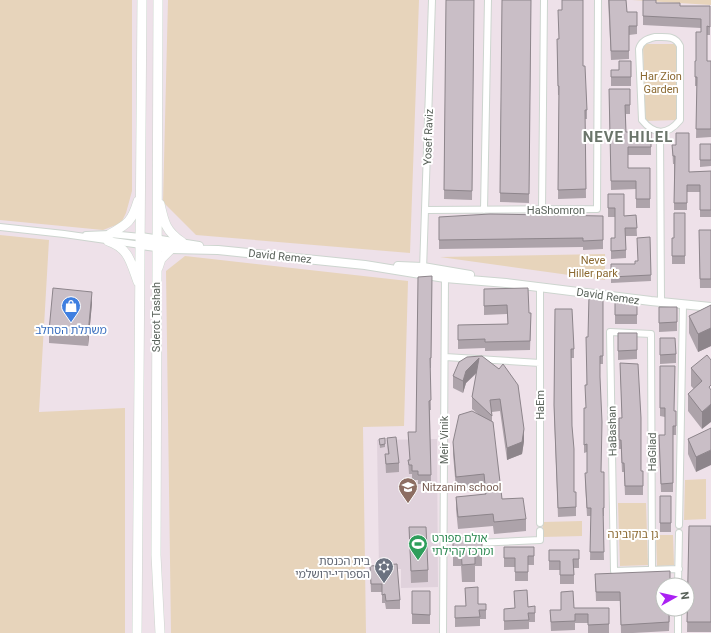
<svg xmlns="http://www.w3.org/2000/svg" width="711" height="633" font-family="Roboto,'Noto Sans Hebrew',sans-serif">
	<rect width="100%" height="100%" fill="#eee1e9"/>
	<path fill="#e0d2dc" d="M437 439 438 587 401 588V569H379L377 440Z"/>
	<path fill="#e7d4bb" d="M0 0H132V191L126 213 121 223 103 230 0 220Z
		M168 0H419L410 253 196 235 163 202Z
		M631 0H711V5L632 0Z
		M643 44H676L678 120 645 121Z
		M0 235 49 240 39 412 125 408V633H0Z
		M605 254V280L440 257Z
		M185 256 408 281 404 426 363 427 366 633H171L166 271Z
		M706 479V519L684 520 685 480Z
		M618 503H646L648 565 620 566Z
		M582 521V536L542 537 543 522Z
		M656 535H673L674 565 657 566Z"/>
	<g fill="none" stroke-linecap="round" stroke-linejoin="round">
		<defs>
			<path id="minor" d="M655 37C665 37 675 35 680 46V120C667 136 654 135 642 120L639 49C641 41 647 39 655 37Z
				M660 132 661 302
				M426 210 597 209 598 0
				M484 210 488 0
				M542 210 544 0
				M0 227 64 234 141 245
				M86 235 110 234 141 237
				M423 270 432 0
				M540 287V523
				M445 357 540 363
				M679 525 683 305
				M475 543 540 540V531
				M652 570 651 334 610 332 614 571 679 569
				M678 585 679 533
				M443 633 445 274
				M678 633V609"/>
			<path id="tertiary" d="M141 237 199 246
				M141 245 171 249 218 250 365 265 445 278 506 283 651 301 711 307
				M398 266 423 267 470 275"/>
			<path id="secondary" d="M158 0 156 555 160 633
				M160 204C164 223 166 231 182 242
				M110 234C128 224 132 221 138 201
				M108 241C129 248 131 263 138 282
				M158 268 161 259 171 249
				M137 633 142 0"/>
		</defs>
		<use href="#minor" stroke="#cdd5cf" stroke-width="8"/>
		<use href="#tertiary" stroke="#cdd5cf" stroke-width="10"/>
		<use href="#secondary" stroke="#ccd6ce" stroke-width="10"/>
		<use href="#minor" stroke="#fff" stroke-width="6"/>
		<use href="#tertiary" stroke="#fff" stroke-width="8"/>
		<use href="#secondary" stroke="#fff" stroke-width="9"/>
	</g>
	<path fill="#ada3aa" d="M446 0H474L472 200 444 199Z
		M502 0H531L529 203 500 202Z
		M608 0H626L627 12H637V34L629 35V59L611 60Z
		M643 0 656 3 680 6H710V35H707V61H711V137L696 138 697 86H695V61H696L701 32V28L643 25Z
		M557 39 583 66 587 110V119H585L586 198 558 199 559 95H558Z
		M631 61V86H611V70H619Z
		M609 89H630V114H626V132H651V155H628V168H650V208H636V189L611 190Z
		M700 144H711V166L700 167Z
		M672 145 689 172 711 171V217H700V192H687V210H674V164H673Z
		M608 194 624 216 636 215 637 236H626V258L611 259V238H615V217H608Z
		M685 213V264H672V238H674Z
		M603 216V249L583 250V247L439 249V217Z
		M699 230H711V288H700Z
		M650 237 651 281 611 283V264H635L638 261Z
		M432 276 431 368H430L431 410H430L431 484H418V480H412V474H409L408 460H410L408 432H416Z
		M484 289 529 313 531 322 530 350 485 351V348L458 349V325L508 324 507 314 484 315Z
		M603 295V364H600V379L601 472 604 494V516H603L604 560H590L591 516H587L585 481V473H587V452L584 453V408H586L588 337Z
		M637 298V324H615V299Z
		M92 303 88 346 49 343V331Z
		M711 305V346L698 352 689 333V316Z
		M659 307H677V331L659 332Z
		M555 309 574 349V358H571L572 426 574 492H576V516L558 517 554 414Z
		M618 333 637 350V359L618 360Z
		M660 338 676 354V363L660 364Z
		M482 356 524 441 522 454 507 460 500 411 492 412V421L502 499 526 519V531L494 534 493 526 458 529 456 509V497L485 495 484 486 456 489 453 454V442L478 414 472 409V397L477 373 466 383 463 393 453 388V376Z
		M711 360 702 429 688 411V394L694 389 691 386V368Z
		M620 363 641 471H643V495H625L624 472H622L621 449H619V427L622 418Z
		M660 366 676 419V435H673V492H661L659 444 665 435V417L660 416Z
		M711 429 696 472 688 454V439Z
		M387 438 399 463V472L386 473 385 454H388Z
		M379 439 385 444V447L380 448Z
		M660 496H671V532H660Z
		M689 526H711V632H687Z
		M409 527 428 570V582L411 583Z
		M482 537V566H475V582H462L461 566H453V538Z
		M504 547H534V565H528V581H515V567H504Z
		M549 550H579V568H574V584H560V570H549Z
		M370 566 400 600V609H386L385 603H382V592H371Z
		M595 574 670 609 669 631 633 633H621L620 601H596Z
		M465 588 478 604H486V619H480V626L455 627V606H466Z
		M412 591H430V624H412Z
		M514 591 528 607 535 613V622H529V629L504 630V609L515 608Z
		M561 592 574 608H609V633H588V623H575V630L551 631 550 610H561Z"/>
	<path fill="#8d858b" d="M92 292V303L88 346V334Z
		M711 328V346L698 352V334Z
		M479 358V370L466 383 463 393V381L466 371Z
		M711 404V422L702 429V412Z
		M524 429V441L522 454 507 460V448Z
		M711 450V465L696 472V457Z"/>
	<path fill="#c9bec6" stroke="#8d858b" d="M446 0H474L472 191 444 190Z
		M502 0H531L529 194 500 193Z
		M562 0H583V66H585L587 110H585L586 189 558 190 559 86H558L557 39H559L558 10H562Z
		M609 0H626L627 12H637V26H629V51H611Z
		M643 0H656V3H680V6H710V27L707 26V61H711V129H696L697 77H695V61H696V32H701V19L643 16Z
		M619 61H631V77H611V70H619Z
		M609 89H630V105H625L626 132H651V147H628V168H650V199H636V181H611Z
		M676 133H689V172L711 171V210H700V185H687V203H674L675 156H673L672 145H676Z
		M700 144H711V160H700Z
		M608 194H624V216L636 215 637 228H625L626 250 611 251V238H615V208H608Z
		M674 213H685V256H672V238H674Z
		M490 214 603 216V240L583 241V238L439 240V217Z
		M699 230H711V279H700Z
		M650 237 651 275 611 277V264H635V261H638L637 238Z
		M432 276 431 358H430L431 400 429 401 431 475H418V471H412V465H409L408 460H410L408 432H416L418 277Z
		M53 288 92 292 88 334 49 331Z
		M528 288 529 313H531L530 341 485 342V339L458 340V325L508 324 507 305 484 306V289Z
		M589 295H603V356H600V377L602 422 601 472H604V508H603L604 552H590L591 508H587L585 473H587V444L584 445V408H586L585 385H587L586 337H588Z
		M637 298V315H615V299Z
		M711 305V328L698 334 689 316Z
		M659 307H677V322L659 323Z
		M555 309H572L574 349H571L572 426 574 449V492H576V507L558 508 554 405Z
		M618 333H637V350L618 351Z
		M660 338H675L676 354 660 355Z
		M707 355 711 360V385L709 387 711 390V404L702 412 688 394 702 381 691 368Z
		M482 356 499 369 503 364 518 385 524 429 522 442 507 448 500 399 490 400 492 416 472 397 479 358 466 371 463 381 453 376 459 362 467 357Z
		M620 363 638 364 641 418V471H643V486H625L624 463H622L621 440H619V418H622Z
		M660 366H675L674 411H676V426H673V483L661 484 659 435H665V408H660Z
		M472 411 493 422 502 499 523 498 526 519 494 522 493 514 458 517 456 497 486 494 484 474 456 477 453 442 459 415Z
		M711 428V450L696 457 688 439Z
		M396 437 399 463 386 464 385 454H389L387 438Z
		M385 438V444L380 445 379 439Z
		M660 496H671V523H660Z
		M689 526H711V622H687Z
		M409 527H426L428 570 411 571Z
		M482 537V548L475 549V564L462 565 461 548H453V538Z
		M504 547H534V556H528V572H515V558H504Z
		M549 550H579V559H573L574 575H560V561H549Z
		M397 564 400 600 386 601 385 594 382 595V584H371L370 566Z
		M670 571V585H663V609H669V622L621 625 620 592H596L595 574Z
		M478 587V604H486V610H479L480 617 455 618V606H466L465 588Z
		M527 590 528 607 535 606V613H528L529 620 504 621V609L515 608 514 591Z
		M412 591H430V615L412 614Z
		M573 591 574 608H609V624L588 625V614H575V621L551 622 550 610H561V592Z"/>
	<defs>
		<symbol id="shop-pin" viewBox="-11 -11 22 30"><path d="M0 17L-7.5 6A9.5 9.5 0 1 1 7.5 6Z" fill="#3f7fe0" stroke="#fff"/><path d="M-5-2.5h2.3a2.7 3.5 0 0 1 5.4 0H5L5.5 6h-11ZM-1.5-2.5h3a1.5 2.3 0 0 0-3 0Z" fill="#fff"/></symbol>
		<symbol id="school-pin" viewBox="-11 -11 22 30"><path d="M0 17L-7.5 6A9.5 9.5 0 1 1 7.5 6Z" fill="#8d6e63" stroke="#fff"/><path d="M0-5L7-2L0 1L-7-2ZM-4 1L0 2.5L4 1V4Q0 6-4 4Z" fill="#fff"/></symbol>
		<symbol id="stadium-pin" viewBox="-11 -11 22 30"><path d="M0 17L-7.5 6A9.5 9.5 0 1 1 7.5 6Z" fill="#2e9e5b" stroke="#fff"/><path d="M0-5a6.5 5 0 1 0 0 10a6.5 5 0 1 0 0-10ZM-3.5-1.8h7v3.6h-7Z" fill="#fff"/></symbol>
		<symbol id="synagogue-pin" viewBox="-11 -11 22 30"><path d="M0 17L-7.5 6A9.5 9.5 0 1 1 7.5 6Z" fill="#6b7280" stroke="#fff"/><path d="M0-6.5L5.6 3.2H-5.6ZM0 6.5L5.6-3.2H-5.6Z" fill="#fff"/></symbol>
	</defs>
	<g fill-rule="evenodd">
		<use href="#shop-pin" x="60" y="295" width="22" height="30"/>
		<use href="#school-pin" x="397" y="476" width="22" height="30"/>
		<use href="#stadium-pin" x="407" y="533" width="22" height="30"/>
		<use href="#synagogue-pin" x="373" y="556" width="22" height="30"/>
	</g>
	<g text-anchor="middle" stroke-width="4" stroke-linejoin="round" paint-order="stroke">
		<g font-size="11" fill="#8b6931" stroke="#fff">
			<text x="661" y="80">Har Zion<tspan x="661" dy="13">Garden</tspan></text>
			<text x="593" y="264">Neve<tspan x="593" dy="13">Hiller park</tspan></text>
			<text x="633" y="538">גן בוקובינה</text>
		</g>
		<g font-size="11" fill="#5a635b" stroke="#fff">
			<text transform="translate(428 137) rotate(-88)" y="4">Yosef Raviz</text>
			<text x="556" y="214">HaShomron</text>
			<text transform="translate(280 256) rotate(6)" y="4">David Remez</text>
			<text transform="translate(608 296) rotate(8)" y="4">David Remez</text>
			<text transform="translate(156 317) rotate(-90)" y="4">Sderot Tashah</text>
			<text transform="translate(540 405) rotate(-90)" y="4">HaEm</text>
			<text transform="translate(612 431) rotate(-91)" y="4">HaBashan</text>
			<text transform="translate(444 440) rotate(-90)" y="4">Meir Vinik</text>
			<text transform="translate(652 452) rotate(-90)" y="4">HaGilad</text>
		</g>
		<g font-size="11" fill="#366cbe" stroke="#fff">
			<text x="71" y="334">משתלת הסחלב</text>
		</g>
		<g font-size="11" fill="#785e54" stroke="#fff" text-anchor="start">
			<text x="422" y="491">Nitzanim school</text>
		</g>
		<g font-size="11" fill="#27864d" stroke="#fff" text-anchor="start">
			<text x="432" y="542">אולם ספורט<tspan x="432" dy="13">ומרכז קהילתי</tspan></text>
		</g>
		<g font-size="11" fill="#5b616d" stroke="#fff" text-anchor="end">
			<text x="370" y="565">בית הכנסת<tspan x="370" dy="13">הספרדי-ירושלמי</tspan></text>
		</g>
		<g font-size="15" font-weight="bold" letter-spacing="1" fill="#6b756b" stroke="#fff">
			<text x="628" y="142">NEVE HILEL</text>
		</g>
	</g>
	<g transform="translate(675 597) rotate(82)"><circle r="19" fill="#ffffff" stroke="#bdc1bd"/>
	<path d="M0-3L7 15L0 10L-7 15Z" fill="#aa21f3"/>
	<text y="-6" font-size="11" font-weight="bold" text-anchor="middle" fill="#5a635b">N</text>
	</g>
</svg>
